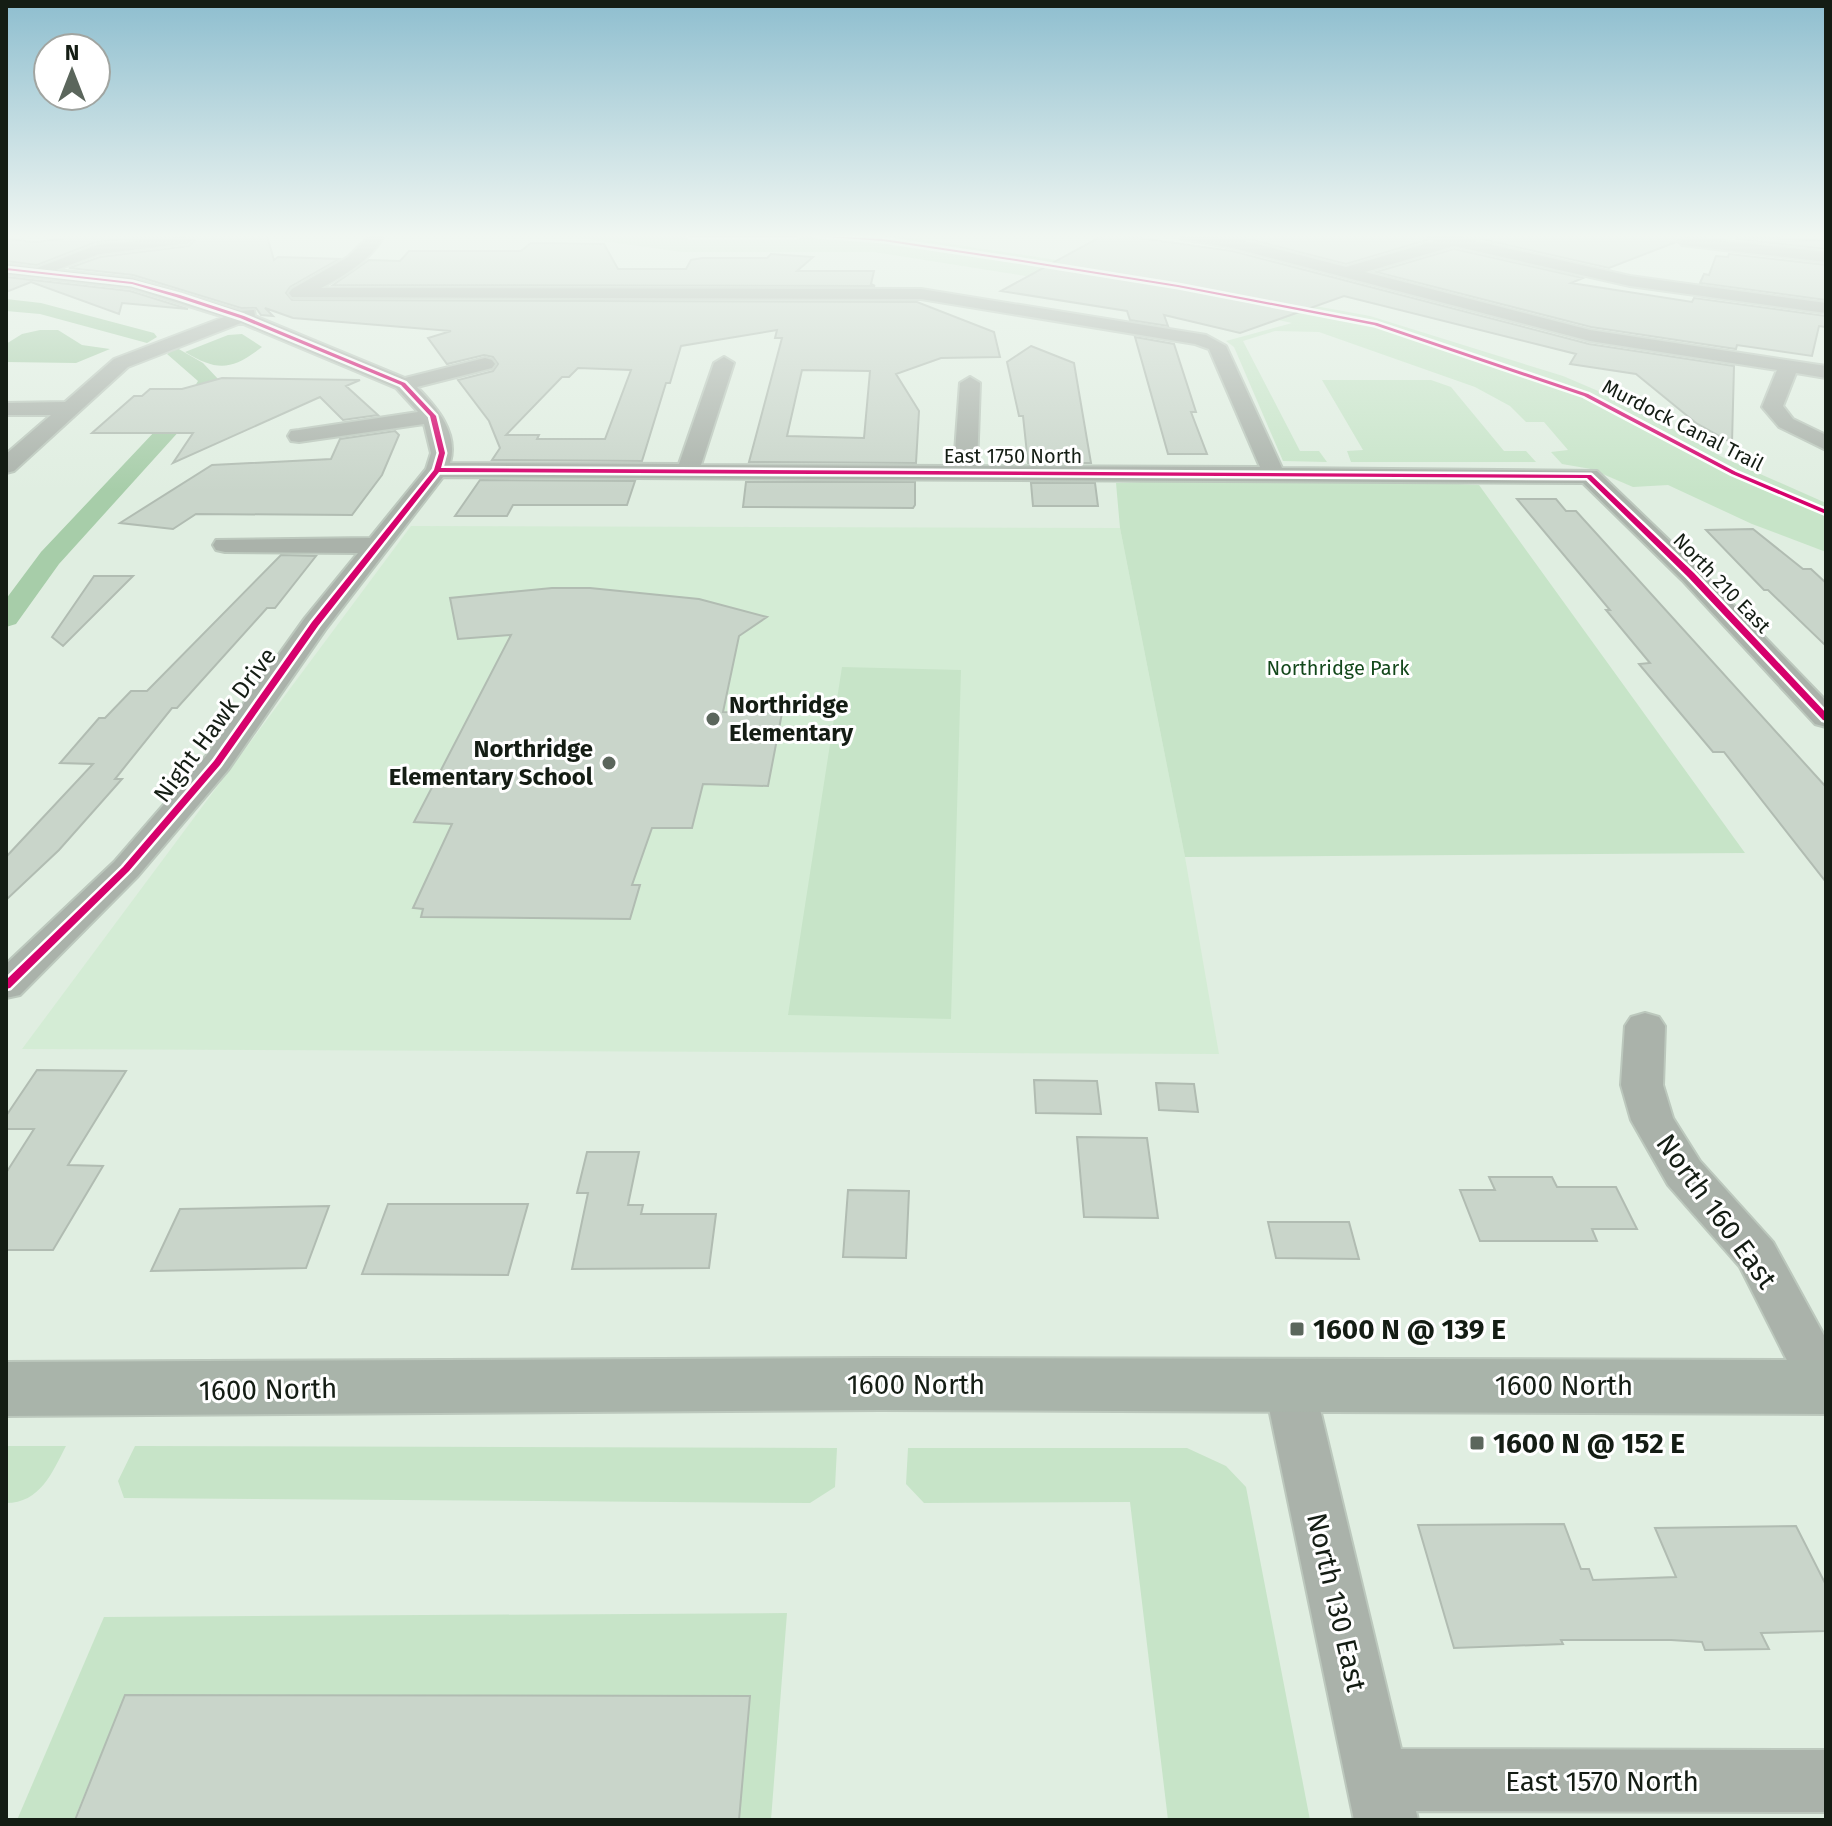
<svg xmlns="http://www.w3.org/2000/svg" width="1832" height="1826" font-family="'Fira Sans',sans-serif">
	<rect width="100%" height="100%" fill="#e0eee1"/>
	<path fill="#d4ecd5" d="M411 526 1120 528 1185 857 1219 1054 22 1049Z"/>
	<path fill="#c7e4c8" d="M566 236H898L1090 265 1370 316 1563 376 1624 402 1724 458 1826 503V552L1752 524 1668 485 1633 487 1591 469 1562 464 1551 452 1568 450 1544 422H1526L1510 406 1475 387 1319 332 1275 331 1243 341 1300 451H1319L1327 462 1283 461 1234 347 1226 341 1292 323 1214 306 874 252H682Z
		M1322 380H1431L1451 387 1504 451H1526L1536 462H1351L1347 451 1363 450Z
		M1192 480 1393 481 1479 485 1745 853 1185 857 1120 528 1116 483Z
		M842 667 961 670 951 1019 788 1015Z
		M6 1446H66C52 1473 40 1503 6 1503Z
		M135 1446 837 1448 835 1487 810 1503 124 1498 118 1481Z
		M908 1448H1187L1226 1466 1246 1487 1310 1820H1168L1130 1502 924 1503 906 1484Z
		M787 1613 771 1820H739L125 1695 74 1820H17L104 1617Z"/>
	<path fill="#a7cda9" d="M40 330H58L82 345 110 349 76 363 6 362V344L22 334Z
		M242 334 262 347C232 370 218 372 185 352L228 335Z"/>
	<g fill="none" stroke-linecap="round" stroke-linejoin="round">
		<path fill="#a7cda9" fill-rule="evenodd" d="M6 299 41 303 154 333 157 337 147 343 40 314 6 311Z
			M177 348 203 363 219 380 210 397 59 564 16 624 6 627V599L41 552 190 394 198 381 167 354Z"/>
	</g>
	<path fill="#c9d5ca" stroke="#b1bcb2" stroke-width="2" fill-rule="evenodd" d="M64 236H160L96 242 37 265 6 261V239L35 242 63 239Z
		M190 236H267L274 260 278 257 339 259 290 287 286 293 292 300 917 302 994 332 1000 357 941 358 896 374 919 411 916 463 749 462 782 338H775L777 330 681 346 670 383H666L642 461 492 460 500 448 489 421 458 380 493 371 498 364 493 357 484 355 447 364 428 338 451 331 293 318 265 308 273 316 261 315 256 308H241L133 275 69 268 100 257 189 246 195 240ZM578 368 631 370 605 439H537L539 435H506L562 377H569ZM802 370 870 371 864 438 787 436Z
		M1102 236H1125L1232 251 1589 344 1734 366 1732 443 1696 423 1636 374 1570 364 1576 354 1344 296 1240 333 1164 315 1168 326 1130 320 1127 311 1001 291Z
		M1237 236H1422L1427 240 1346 264Z
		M1468 236H1684L1676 242 1609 268Z
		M1737 236 1826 241V249L1736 239Z
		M531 243 604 244 618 269H686L691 260 702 258H767L771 254 813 257 797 271H874L871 284 875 286 333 285 369 260 400 261 409 251H521Z
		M1454 249 1583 278 1571 283 1692 302 1694 298 1826 316V327L1819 326 1812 356 1737 345 1736 349 1591 327 1376 272Z
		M1729 254 1826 265V300L1700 283 1704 274 1709 275 1716 256 1728 257Z
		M6 277 130 291 188 309 122 303 119 314 31 282 6 292Z
		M1135 337 1174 344 1196 412H1191L1207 454H1168Z
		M1031 346 1074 363 1091 463H1028L1023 416H1019L1007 362Z
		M222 378 360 380 346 386 378 415 343 420 320 397 173 463 193 433H92L134 396H142L150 389H182Z
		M395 431 399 435 382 475 352 515 196 514 173 529 120 523 212 465 331 459 340 439Z
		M480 480 635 481 627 505H513L507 516H455Z
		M746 482H915V505L913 508 743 507Z
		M1031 483H1095L1098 506H1033Z
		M1517 499H1556L1566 511H1576L1826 787V882L1724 752H1713L1639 664 1650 663 1606 610H1610Z
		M1753 529 1803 569H1811L1826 583V646L1768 590H1764L1706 530Z
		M281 555 316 556 275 608H267L177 708H172L115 779H122L59 850 6 900V857L93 764 60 763 99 718H105L131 691H147Z
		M94 576H133L63 646 52 637Z
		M552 588H590L699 599 767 617 739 636 723 712 782 713 768 786 703 784 692 828H652L632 885H640L630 919 421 917 423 909 413 908 452 824 414 822 511 635 458 639 450 598Z
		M37 1070 126 1071 68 1165 103 1166 53 1250H6V1173L34 1129H6V1116Z
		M1034 1080 1097 1081 1101 1114 1036 1113Z
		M1156 1083 1194 1084 1198 1112 1159 1110Z
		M1077 1137 1147 1138 1158 1218 1084 1217Z
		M587 1152H639L628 1205H643L641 1214H716L709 1268 572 1269 588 1193H577Z
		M1489 1177H1552L1557 1187H1616L1637 1229H1592L1597 1241H1480L1460 1190H1495Z
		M848 1190 909 1191 906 1258 843 1257Z
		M388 1204H528L508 1275 362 1274Z
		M329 1206 306 1268 151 1271 180 1209Z
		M1268 1222H1349L1359 1259 1276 1258Z
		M1564 1524 1581 1569H1589L1593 1580 1676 1577 1655 1528 1796 1526 1826 1585V1631L1761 1633 1769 1649 1705 1650 1702 1642 1671 1640H1561L1563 1644 1454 1648 1418 1525Z
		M125 1695 750 1696 739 1820H75Z"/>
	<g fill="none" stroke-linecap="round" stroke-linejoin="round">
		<defs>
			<path id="minor" d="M185 236 192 240 189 243 99 254 56 270 132 278 241 311 254 310 255 316 405 378 485 358 492 360 495 364 492 368 417 387C436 407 459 432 450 463L679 464 714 363 724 357 734 363 701 465 954 466 960 383 970 377 980 383 977 466 1260 467 1209 349 1195 344 921 299 292 297 289 293 292 289 348 257 369 236H384C370 261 345 275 321 288L921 289 1206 335 1226 346 1282 468 1597 471 1700 570 1826 701V727L1815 724 1682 580 1583 483 443 477 325 630 228 770 138 876 20 995 6 998V964L114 862 206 756 305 618 358 553 225 552 216 550 213 545 216 540 370 538 426 469 431 453 424 424 299 442 291 441 288 436 291 431 299 430 418 412 396 388 241 323 128 367 14 471 6 473V454L51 415H6V403L65 402 114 359 224 317 131 288 6 274V264L37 268 97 245Z
				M1179 236 1234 238 1346 267 1435 241 1425 236H1464L1467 239 1630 276 1826 303V313L1630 286 1454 246 1365 272 1590 330 1826 366V378L1796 373 1783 406 1793 419 1826 435V450L1779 427 1762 407 1777 370 1590 341 1233 248 1182 239Z
				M1687 237 1826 252V262L1682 245 1679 242Z
				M1645 1013 1659 1017 1665 1026 1663 1085 1673 1118 1700 1161 1773 1242 1826 1339V1409L1808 1402 1740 1267 1668 1185 1631 1120 1621 1085 1625 1026 1631 1017Z
				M1289 1362 1307 1369 1314 1384 1401 1749 1826 1750V1812L1416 1811 1418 1820H1354L1264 1384 1271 1369Z"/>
			<path id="major" d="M880 1358 1826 1360V1414L880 1410 6 1416V1362Z"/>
		</defs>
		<use href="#minor" stroke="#bcc8bd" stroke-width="4"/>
		<use href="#major" stroke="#bcc8bd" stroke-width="4"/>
		<use href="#minor" fill="#aab2aa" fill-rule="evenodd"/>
		<use href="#major" fill="#a9b4aa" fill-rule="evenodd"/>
		<defs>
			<path id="cycleway" d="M688 236H798L796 237H690Z
				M816 236 883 239 1016 259 1178 285 1377 323 1588 394 1736 472 1826 510V514L1732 474 1584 396 1374 325 1178 287 1016 261 883 241Z
				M6 268 132 282 180 295 244 316 405 383 436 416 445 453 441 468 1591 475 1694 573 1826 713V721L1823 720 1688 577 1587 478 439 472 318 626 220 765 129 871 10 988 6 989V980L123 867 214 761 312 622 434 470 439 453 430 416 401 385 240 318 176 297 132 284 6 270Z"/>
		</defs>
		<use href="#cycleway" stroke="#fff" stroke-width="5"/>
		<use href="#cycleway" fill="#d6006c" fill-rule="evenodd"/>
	</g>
	<linearGradient id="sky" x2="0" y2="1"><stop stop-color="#8ebecf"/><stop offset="0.48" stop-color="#f1f7f2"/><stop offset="1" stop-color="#f1f7f2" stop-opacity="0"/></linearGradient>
	<rect width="1832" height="491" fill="url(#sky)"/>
	<g fill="#5b665c" stroke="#fff" stroke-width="3">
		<circle cx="713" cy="719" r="8"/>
		<circle cx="609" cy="763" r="8"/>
		<rect x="1289" y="1321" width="16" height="16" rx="4"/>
		<rect x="1469" y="1435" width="16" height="16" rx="4"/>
	</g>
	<g text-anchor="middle" stroke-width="6" stroke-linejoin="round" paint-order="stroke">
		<g font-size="20" fill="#141d14" stroke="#fff">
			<text transform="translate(1683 425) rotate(27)" y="7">Murdock Canal Trail</text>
			<text x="1013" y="463">East 1750 North</text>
			<text transform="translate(1722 583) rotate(46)" y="7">North 210 East</text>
		</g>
		<g font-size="20" fill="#13481b" stroke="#fff">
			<text x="1338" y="675">Northridge Park</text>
		</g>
		<g font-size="24" font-weight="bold" fill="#141d14" stroke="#fff" text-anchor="start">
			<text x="729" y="713">Northridge<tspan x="729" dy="28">Elementary</tspan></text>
			<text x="593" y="757" text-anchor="end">Northridge<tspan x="593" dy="28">Elementary School</tspan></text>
		</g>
		<g font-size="24" fill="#141d14" stroke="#fff">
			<text transform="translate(215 725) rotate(-53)" y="8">Night Hawk Drive</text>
		</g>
		<g font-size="28" fill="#141d14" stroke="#fff">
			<text transform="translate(1717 1211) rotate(54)" y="10">North 160 East</text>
			<text x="916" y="1394">1600 North</text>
			<text x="1564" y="1395">1600 North</text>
			<text transform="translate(268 1389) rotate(-1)" y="10">1600 North</text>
			<text transform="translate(1337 1602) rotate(77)" y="10">North 130 East</text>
			<text x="1602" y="1791">East 1570 North</text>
		</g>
		<g font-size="28" font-weight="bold" fill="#141d14" stroke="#fff" text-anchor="start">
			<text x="1313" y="1339">1600 N @ 139 E</text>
			<text x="1493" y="1453">1600 N @ 152 E</text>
		</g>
	</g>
	<rect width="1832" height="1826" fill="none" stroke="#141d14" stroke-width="16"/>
	<g transform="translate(72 72)"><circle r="38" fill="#ffffff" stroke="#a1a5a1" stroke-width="2"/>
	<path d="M0-6L14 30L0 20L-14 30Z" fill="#5b665c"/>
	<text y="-12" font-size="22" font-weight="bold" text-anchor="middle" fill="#141d14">N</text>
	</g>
</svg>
